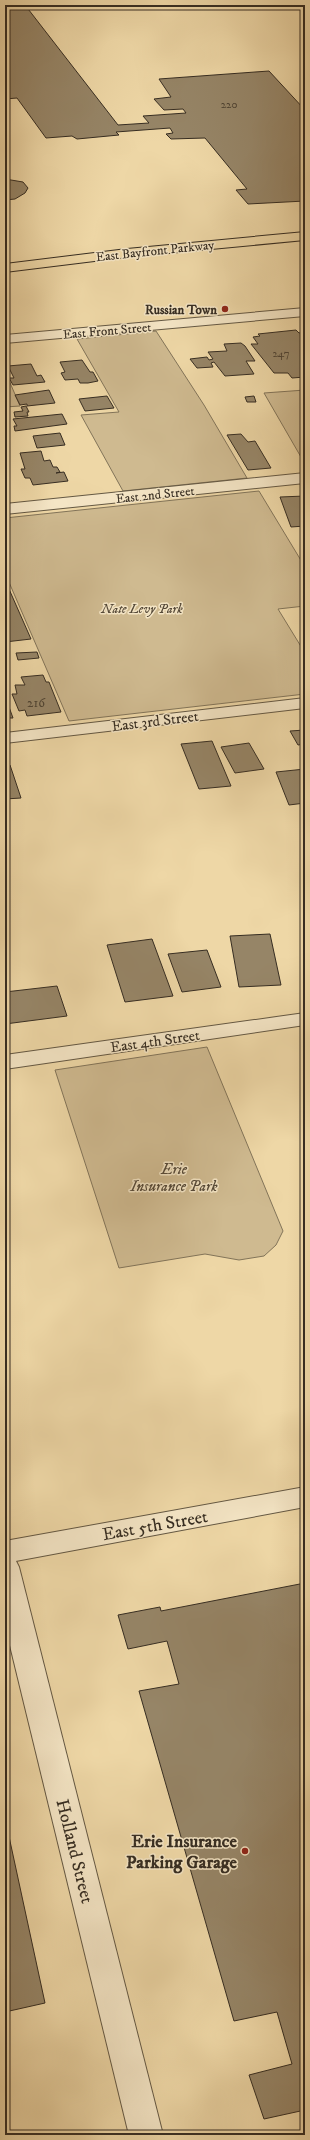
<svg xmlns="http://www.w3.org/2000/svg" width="310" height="2140" font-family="'IM FELL DW Pica',serif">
	<rect width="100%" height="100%" fill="#eed7a6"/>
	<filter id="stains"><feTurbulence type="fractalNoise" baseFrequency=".005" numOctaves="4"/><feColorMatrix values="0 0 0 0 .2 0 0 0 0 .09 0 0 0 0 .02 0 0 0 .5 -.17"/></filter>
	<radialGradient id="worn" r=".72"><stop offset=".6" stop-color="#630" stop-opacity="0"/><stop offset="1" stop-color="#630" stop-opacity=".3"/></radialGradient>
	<path fill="#cfba90" stroke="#827459" d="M156 331 204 405 247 478 123 491 81 415 119 412 77 339Z
		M5 371 20 406 5 407Z
		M305 390V464L264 393Z
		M259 491 305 567V606L278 609 305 653V694L69 721 5 573V518Z
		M207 1047 283 1231 276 1245 264 1256 239 1260 205 1254 119 1268 55 1070Z"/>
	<path fill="#968567" stroke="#362d22" d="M5 5H25L118 125 149 123 143 116 186 113 183 109 164 110 154 99 171 97 159 79 269 71 305 110V201L248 204 236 190 247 189 205 138 171 139 166 134 173 133 170 128 116 132 119 135 77 139 72 136 46 138 17 98 5 99Z
		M5 179 23 182 28 188 25 193 15 199 5 200Z
		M296 330 299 333 305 332V377L292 378 288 373H274L251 344H258L253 337 260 336 258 334Z
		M241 343 245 346 255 361H246L254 374 225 376 214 362 211 363 213 367 197 368 190 359 207 357 209 360 213 359 208 352 227 351 224 344Z
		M82 360 90 372H93L98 381 88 383H80L78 379 65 380 61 373 65 372 60 362Z
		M31 364 37 376 41 375 45 382 13 385 9 378H14L8 366Z
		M49 390 55 403 27 406V404L20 405 15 395Z
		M107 396 114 408 85 411 79 399Z
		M254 396 256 402H247L245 397Z
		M26 406 29 412H27L28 416 15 417 14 412 23 411 21 407Z
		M62 414 67 424 15 431 14 426H17L13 419Z
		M60 433 65 445 37 448 33 436Z
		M241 434 248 442 255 441 271 468 248 470 227 435Z
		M41 451 44 461 50 460 53 467H57L60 472 56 473 64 472 68 481 33 485 30 478H25L21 469H25L20 453Z
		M305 496V526L291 527 280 497Z
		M5 580 31 639 5 642Z
		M37 652 39 658 18 660 16 653Z
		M43 675 46 682H49L61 712 27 716 25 710 19 711 12 694H17L15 685H25L21 677Z
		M5 696 13 718H6L7 721 5 722Z
		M305 730V744L298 745 290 731Z
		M212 741 231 786 199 789 181 744Z
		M249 743 264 769 235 773 221 747Z
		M5 765H10L21 798 5 799Z
		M305 769V803L289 805 276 772Z
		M270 934 281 985 239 987 230 936Z
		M152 939 173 996 125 1002 107 945Z
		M207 950 221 987 182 992 168 954Z
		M57 986 67 1016 5 1024V992Z
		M305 1583V2110L264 2119 249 2075 292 2064 277 2012 234 2021 139 1691 179 1684 167 1641 128 1649 118 1615 160 1607 161 1611Z
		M5 1818 45 2003 5 2012Z"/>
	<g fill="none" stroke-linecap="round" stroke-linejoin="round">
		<defs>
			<path id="minor" d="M305 308V316L5 343V335Z
				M305 473V483L5 514V504Z
				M305 698V708L5 743V733Z
				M305 1013V1025L5 1069V1055Z
				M305 1487V1507L5 1563V1541Z"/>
			<path id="tertiary" d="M5 1556 15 1559 19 1567 163 2135H129L5 1625Z"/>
			<path id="trunk" d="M305 232V240L127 257 5 272V264L127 249Z"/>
		</defs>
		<use href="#minor" stroke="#645843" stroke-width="2"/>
		<use href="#tertiary" stroke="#645843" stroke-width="2"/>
		<use href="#trunk" stroke="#362d22" stroke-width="2"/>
		<use href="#minor" fill="#f4e5c5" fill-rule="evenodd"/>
		<use href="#tertiary" fill="#f4e5c5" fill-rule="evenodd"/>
		<use href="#trunk" fill="#eed7a6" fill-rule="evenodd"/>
	</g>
	<g fill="#8f2418" stroke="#f4e5c5" stroke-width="1.5">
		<circle cx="225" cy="309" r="4"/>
		<circle cx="245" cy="1851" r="4"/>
	</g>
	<g text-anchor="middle" stroke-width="3" stroke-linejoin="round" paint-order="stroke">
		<g font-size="11" fill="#4e4333">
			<text x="229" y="108">220</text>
			<text x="281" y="357">247</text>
		</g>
		<g font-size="13" fill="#362d22" stroke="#f4e5c5">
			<text transform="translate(155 250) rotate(-6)" y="5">East Bayfront Parkway</text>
			<text transform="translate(107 330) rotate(-5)" y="5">East Front Street</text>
			<text transform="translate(155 494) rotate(-6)" y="5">East 2nd Street</text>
		</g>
		<g font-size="13" font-weight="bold" fill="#362d22" stroke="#f4e5c5" text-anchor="end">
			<text x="217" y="314">Russian Town</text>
		</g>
		<g font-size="13" font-style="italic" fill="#554938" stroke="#f4e5c5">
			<text x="142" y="613">Nate Levy Park</text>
		</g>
		<g font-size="13" fill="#4e4333">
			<text x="36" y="707">216</text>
		</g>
		<g font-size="15" fill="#362d22" stroke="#f4e5c5">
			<text transform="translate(155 721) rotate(-7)" y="5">East 3rd Street</text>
			<text transform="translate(155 1041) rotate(-8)" y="5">East 4th Street</text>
		</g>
		<g font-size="15" font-style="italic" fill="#554938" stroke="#f4e5c5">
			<text x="174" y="1174">Erie<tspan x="174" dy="17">Insurance Park</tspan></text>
		</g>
		<g font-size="18" fill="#362d22" stroke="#f4e5c5">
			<text transform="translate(155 1525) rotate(-10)" y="6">East 5th Street</text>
			<text transform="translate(75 1851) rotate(76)" y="6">Holland Street</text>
		</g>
		<g font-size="18" font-weight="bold" fill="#362d22" stroke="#f4e5c5" text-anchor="end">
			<text x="237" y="1847">Erie Insurance<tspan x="237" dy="21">Parking Garage</tspan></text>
		</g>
	</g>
	<rect width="310" height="2140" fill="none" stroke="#eed7a6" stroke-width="20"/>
	<rect x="6" y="6" width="298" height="2128" fill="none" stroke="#362d22" stroke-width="2"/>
	<rect x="10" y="10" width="290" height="2120" fill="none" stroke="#362d22"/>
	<rect width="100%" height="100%" filter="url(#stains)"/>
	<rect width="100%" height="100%" fill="url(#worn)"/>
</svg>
